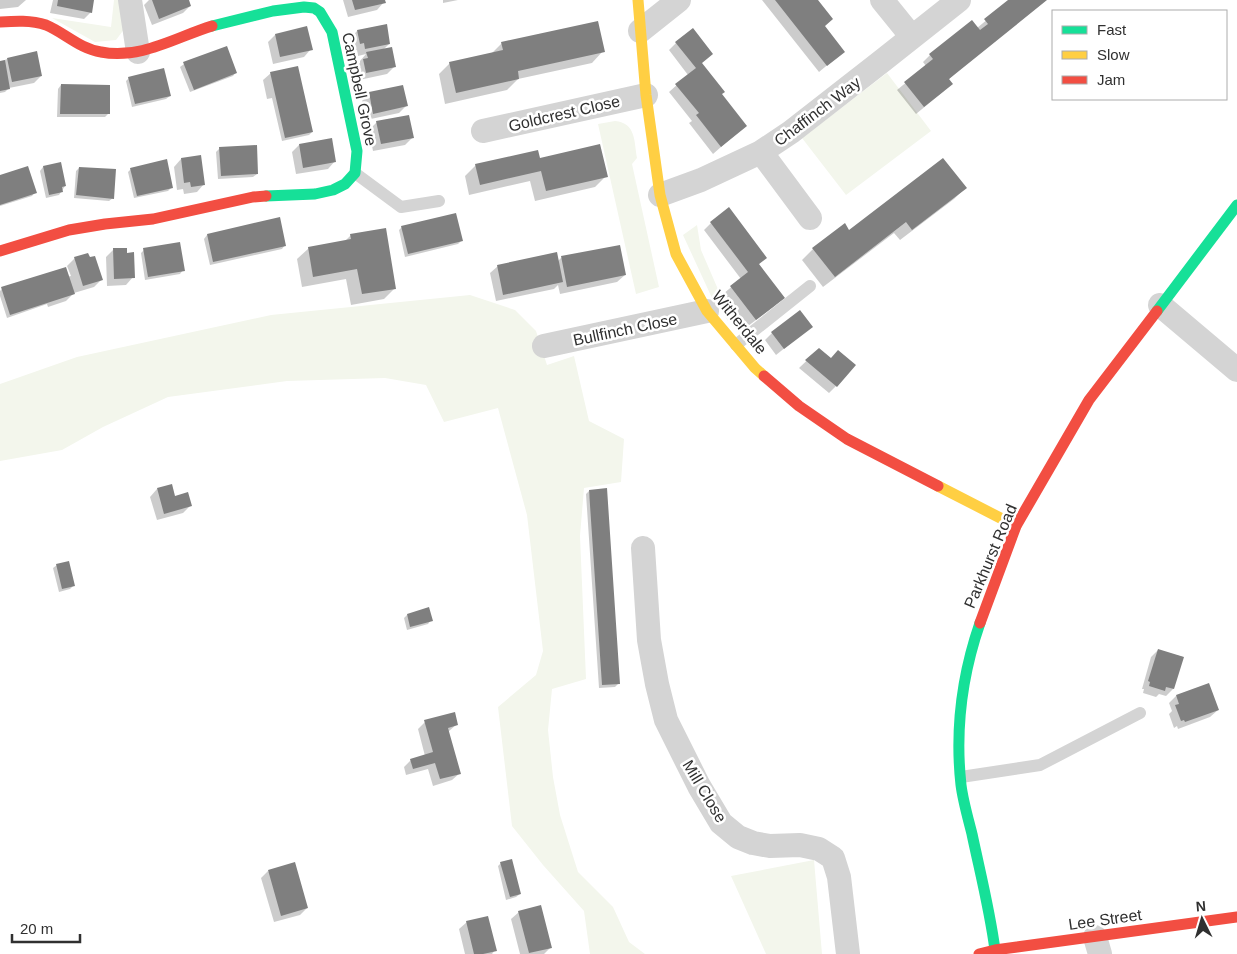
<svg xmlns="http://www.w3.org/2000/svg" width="1237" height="954" font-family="Arial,sans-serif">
	<rect width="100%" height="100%" fill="#fff"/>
	<path fill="#f3f6ec" d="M114 0H120L125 28 116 40 95 42 52 18 111 27Z
		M887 73 931 131 846 195 802 138Z
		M615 121C636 123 634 141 637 158L632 164 659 287 636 294 598 124Z
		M697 225 701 250 730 317 728 321 712 298 683 235Z
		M470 295 515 310 536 331 547 365 574 356 589 421 624 439 621 482 584 488 580 536 586 679 552 689 548 730 553 777 560 815 578 872 613 907 629 942 645 954H590L584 911 543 865 512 826 498 707 536 675 543 651 527 515 498 408 444 422 426 385 385 378 287 381 168 397 103 427 62 450 0 461V384L77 357 271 315Z
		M814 860 822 954H766L731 876Z"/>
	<path fill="#0003" d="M0 0H26L18 7 0 9Z
		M53 0H93L91 12 84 19 50 13Z
		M149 0H187L190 6 183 13 152 25 144 5Z
		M343 0H384V2L377 10 348 17Z
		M443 0H458L443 3Z
		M762 0H816L824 27 843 52 819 72Z
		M1011 0H1046L959 70 948 80 944 91 916 114 897 90 926 66 923 62 930 55 977 28Z
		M357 31 389 44 383 50 394 67 387 74 359 80 356 67 360 63V61L366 54 358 56 357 50 352 51 350 39Z
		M275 35 311 49 304 57 273 64 268 42Z
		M502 43 603 51 592 63 518 79 507 90 445 104 439 74 450 63 491 54Z
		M676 43 701 64 721 95 745 126 713 154 689 123 692 121 669 92 688 75 669 50Z
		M7 59 41 76 34 83 9 88 5 92 0 93V62Z
		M184 64 236 72 233 76 190 92 180 67Z
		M271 73 312 132 309 135 282 141 272 98 267 99 263 80Z
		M129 78 170 96 166 99 132 107 126 81Z
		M61 85 108 114 105 117H57L58 89Z
		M402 87 406 106 399 113 366 120 362 101 369 93Z
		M377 122 412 138 405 145 373 151 369 130Z
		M299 145 335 161 328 169 296 174 292 152Z
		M220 148 257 174 253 177 218 179 216 152Z
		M200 156 204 184 197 192 184 194 183 189 177 190 174 167 181 159Z
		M539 159 606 176 595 187 535 201 530 181 469 195 465 176 476 165Z
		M60 164 65 186 59 195 46 198 40 171 43 167Z
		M79 168 113 198 109 201 74 198 76 171Z
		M131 169 172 187 168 191 134 198 128 172Z
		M0 177 35 192 32 196 0 206Z
		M965 188 954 199 900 240 894 233 823 287 802 260 813 249 849 231Z
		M279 219 285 245 282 249 210 265 204 239 207 235Z
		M711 223 765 258 758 265 776 305 748 326 723 294 741 279 704 230Z
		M402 227 461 241 458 244 405 257 399 230Z
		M351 235 395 288 384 299 351 305 346 279 302 287 297 259 309 248 344 242Z
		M113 250 133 277 126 285 107 286 106 257Z
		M144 250 183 270 180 274 145 280 141 253Z
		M75 258 101 280 94 287 74 293 66 301 48 307 47 304 7 318 0 296V291L2 289 71 276 67 266Z
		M561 258 625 275 617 282 560 294 558 285 554 289 496 301 490 273 498 266 557 262Z
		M811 327 776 355 765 340 772 333Z
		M819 349 831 359 836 386 829 393 799 368Z
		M157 489 174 498 190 506 183 513 157 520 150 497Z
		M589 491 619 683 615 687 599 688 586 494Z
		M57 565 73 586 70 589 59 592 53 568Z
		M407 615 431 620 428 624 407 630 404 618Z
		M1158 650 1183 657 1173 689 1166 696 1159 694 1156 697 1143 693 1144 689H1142L1151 657Z
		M1176 696 1218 710 1210 717 1178 729 1177 726 1174 728 1169 714 1172 711 1169 703Z
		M425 722 457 724 448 732 460 773 452 780 433 786 428 769 406 775 404 767 411 760 425 756 418 729Z
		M501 863 520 894 516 897 506 900 498 866Z
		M268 871 307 908 300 915 274 922 261 878Z
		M519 912 551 947 544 954H520L511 919Z
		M467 922 495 950 492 954H465L459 929Z"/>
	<path fill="#7f7f7f" d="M58 0H94L92 13 57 6Z
		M152 0H189L191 6 159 19Z
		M352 0H385L386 3 355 10Z
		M775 0H818L833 19 825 26 845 52 827 66Z
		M1008 0H1047L949 79 953 84 924 107 904 82 933 59 929 54 972 20 980 30 988 24 984 19Z
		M598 21 605 52 518 71 519 79 456 93 449 62 503 50 501 42Z
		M387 24 390 44 365 49 364 43 360 44 357 30Z
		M307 26 313 50 280 57 275 34Z
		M693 28 713 54 702 63 725 92 722 94 747 126 721 147 696 115 699 113 675 84 696 68 675 42Z
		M227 46 237 73 194 90 183 62Z
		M392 47 396 67 366 73 363 59 368 58 366 52Z
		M37 51 42 76 12 82 7 58Z
		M5 60 10 89 0 91V61Z
		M298 66 313 132 285 138 270 72Z
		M164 68 171 96 135 104 128 77Z
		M61 84 110 85V114H60Z
		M403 85 408 106 373 114 369 92Z
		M409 115 414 138 381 144 376 121Z
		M332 138 336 162 303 168 299 144Z
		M600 144 608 177 546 191 541 171 480 185 475 164 538 150 540 158Z
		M257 145 258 174 221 176 219 147Z
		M201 155 205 185 191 187 190 182 184 183 181 158Z
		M943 158 967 188 912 230 906 222 835 277 812 248 845 223 849 230Z
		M167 159 173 188 137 196 130 168Z
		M61 162 66 186 62 187 63 192 49 195 43 166Z
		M28 166 37 193 0 205V175Z
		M79 167 116 169 114 199 76 195Z
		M729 207 767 258 759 264 785 298 756 320 730 286 748 272 710 222Z
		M456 213 463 241 408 254 401 226Z
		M280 217 286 246 213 262 207 234Z
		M386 228 396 289 362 294 357 269 313 277 308 247 351 239 350 234Z
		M180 242 185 271 148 277 143 248Z
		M620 245 626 275 567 287 561 256Z
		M113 248H127V253L134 252 135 278 114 279Z
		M557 252 563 282 503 295 497 265Z
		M88 253 90 257 95 256 103 280 83 286 74 257Z
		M66 267 75 294 10 315 1 287Z
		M800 310 813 327 784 349 771 332Z
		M819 348 831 358 838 350 856 365 837 387 805 360Z
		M172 484 175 496 188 492 192 506 164 514 157 488Z
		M607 488 620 684 602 685 589 490Z
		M69 561 75 586 62 589 56 564Z
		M429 607 433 621 410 627 407 614Z
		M1158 649 1184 657 1174 689 1166 687 1165 691 1149 686 1150 682 1148 681Z
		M1209 683 1219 710 1185 722 1184 720 1181 721 1175 705 1179 704 1176 695Z
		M455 712 458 725 448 728 461 774 440 779 435 763 413 769 410 759 433 752 424 720Z
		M512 859 521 894 510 897 500 862Z
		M295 862 308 908 281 916 268 870Z
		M541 905 552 948 529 953 518 911Z
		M488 916 497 951 483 954H474L466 921Z"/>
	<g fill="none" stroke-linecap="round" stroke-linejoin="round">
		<path stroke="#d4d4d4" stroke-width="12" d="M355 173 401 207 439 201
			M736 345 810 286
			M961 777 1040 765 1140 713"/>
		<path stroke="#d4d4d4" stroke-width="24" d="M130 0 138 52
			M882 0 912 37
			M640 31 679 0
			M483 131 646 95
			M761 152 810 218
			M660 195 701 180 761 152 791 132 882 61 959 0
			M1160 305 1237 370
			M544 346 707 311
			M643 548 649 640 657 684 666 720 699 786 721 823 738 837 753 843 770 846 800 845 819 849 833 858 839 877 848 954
			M1095 937 1100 954"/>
		<path stroke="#16e098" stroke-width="11" d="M212 26 273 11 304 7 314 8 320 12 332 32 357 151 355 173 345 184 333 190 315 194 266 196
			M1157 311 1237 205
			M980 623C962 675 955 730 961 785 963 801 968 818 972 834 980 872 990 911 995 950"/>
		<path stroke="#ffcf43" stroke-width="11" d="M638 0 646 95 660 195 676 254 707 311 755 368 764 376
			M938 486 1016 526"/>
		<path stroke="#f24e42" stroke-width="11" d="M0 22C15 21 31 20 46 25 65 33 80 49 101 52 140 60 176 37 212 26
			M0 251 69 230 105 224 153 219 253 197 266 196
			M764 376 799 406 847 439 938 486
			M980 623 1016 526 1089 400 1157 311
			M979 954 995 950 1237 917"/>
	</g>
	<g text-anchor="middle" stroke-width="5" stroke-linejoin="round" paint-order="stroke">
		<g font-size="16" fill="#303030" stroke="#fff">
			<text transform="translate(360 89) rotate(78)" y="6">Campbell Grove</text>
			<text transform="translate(817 111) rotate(-37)" y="6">Chaffinch Way</text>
			<text transform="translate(564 113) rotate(-13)" y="6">Goldcrest Close</text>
			<text transform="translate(740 322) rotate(51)" y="6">Witherdale</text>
			<text transform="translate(625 329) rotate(-12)" y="6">Bullfinch Close</text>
			<text transform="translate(990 556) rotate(-67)" y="6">Parkhurst Road</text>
			<text transform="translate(705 791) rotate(59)" y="6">Mill Close</text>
			<text transform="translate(1105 919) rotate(-8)" y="6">Lee Street</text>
		</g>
	</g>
	<rect x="1052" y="10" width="175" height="90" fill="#ffffff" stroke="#acacac"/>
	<rect x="1062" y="26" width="25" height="8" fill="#16e098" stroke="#acacac"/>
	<text x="1097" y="35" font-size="15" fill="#303030">Fast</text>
	<rect x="1062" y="51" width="25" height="8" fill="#ffcf43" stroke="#acacac"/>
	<text x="1097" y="60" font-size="15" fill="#303030">Slow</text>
	<rect x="1062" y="76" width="25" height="8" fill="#f24e42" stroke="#acacac"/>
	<text x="1097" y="85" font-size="15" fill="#303030">Jam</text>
	<g transform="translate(1202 919) rotate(355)" stroke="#ffffff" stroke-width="4" paint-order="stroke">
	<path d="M0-4L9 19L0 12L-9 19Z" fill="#303030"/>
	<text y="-8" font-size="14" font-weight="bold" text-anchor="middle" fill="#303030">N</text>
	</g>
	<path d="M12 934v8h68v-8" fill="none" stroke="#303030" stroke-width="2.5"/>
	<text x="20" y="934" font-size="15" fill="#303030" stroke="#ffffff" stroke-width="4" paint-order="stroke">20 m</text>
</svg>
